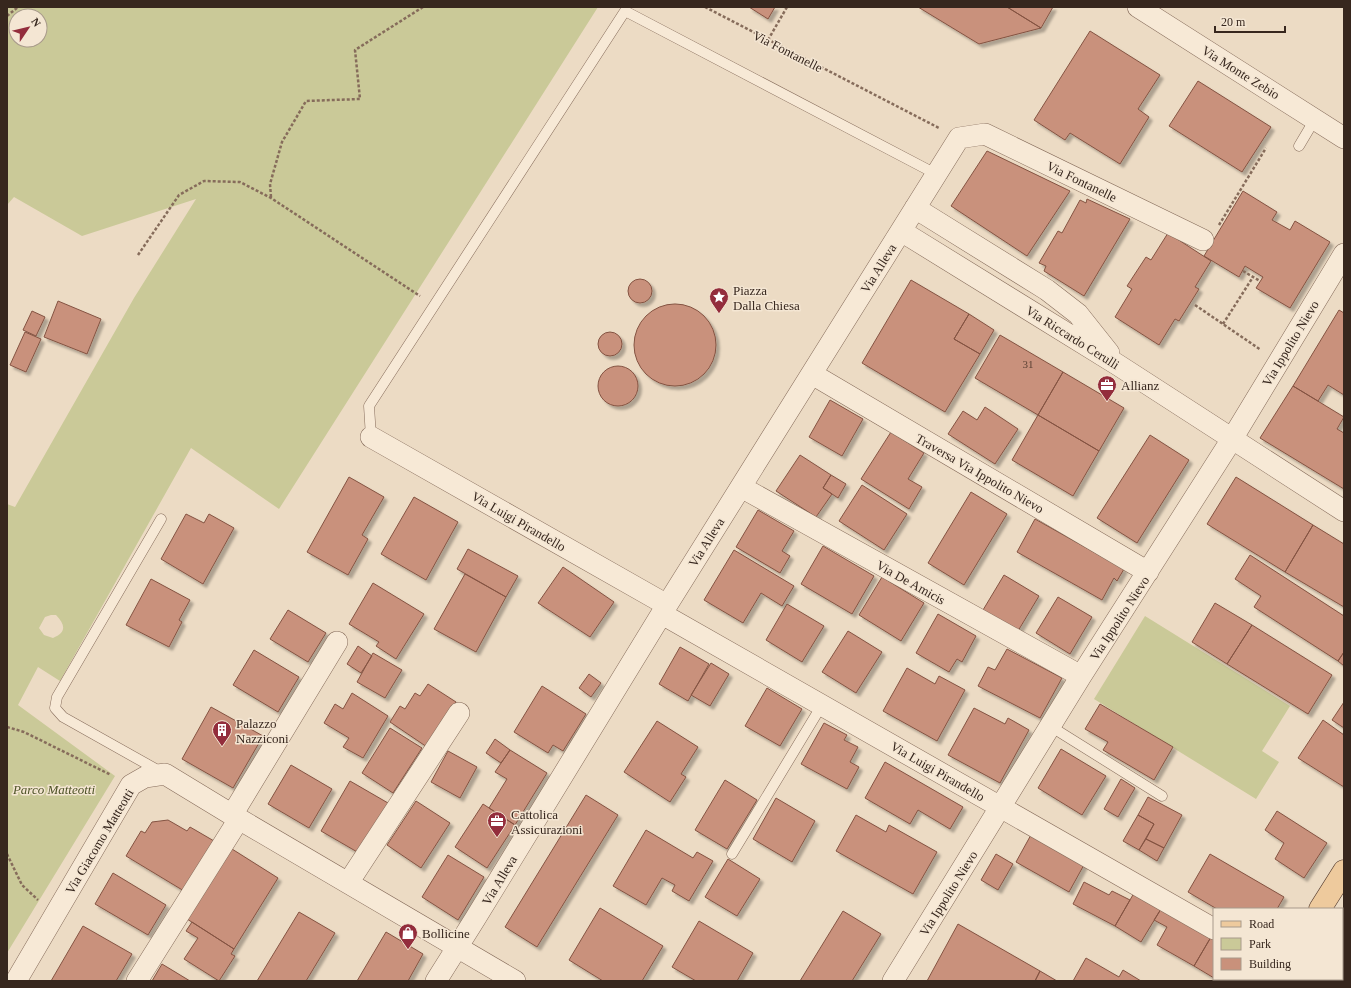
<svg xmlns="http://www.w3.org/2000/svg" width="1351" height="988" font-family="'Times New Roman',serif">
	<defs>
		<filter id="shadow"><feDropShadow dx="3.5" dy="3.5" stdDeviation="1" flood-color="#0004"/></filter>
	</defs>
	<rect width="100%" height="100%" fill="#ecdbc4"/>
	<path fill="#cac998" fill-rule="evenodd" d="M7 7H598L279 509 191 448 60 681 38 667 18 705 115 776 7 953V504L15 507 134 298 196 199 82 236 14 197 7 205ZM16 16H40V40H16ZM51 615H56C66 625 66 633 53 638L44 635 39 628 45 617Z
		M1145 616 1290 706 1262 751 1279 762 1256 799 1094 699Z"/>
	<path fill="#c9917b" stroke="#845342" filter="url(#shadow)" d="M749 7H775L768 19Z
		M918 7H1007L1041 28 979 44Z
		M1007 7H1053L1041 28Z
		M1090 31 1160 75 1138 109 1149 117 1120 164 1070 133 1065 140 1034 120Z
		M1198 81 1271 127 1242 172 1169 126Z
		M987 151 1070 191 1027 256 951 206Z
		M1243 191 1277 212 1272 220 1290 230 1295 221 1330 242 1290 308 1256 288 1263 277 1245 266 1239 277 1204 256Z
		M1087 199 1130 219 1084 296 1044 271 1046 266 1039 263 1058 231 1062 233 1080 200 1086 203Z
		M1168 233 1211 261 1195 287 1199 289 1179 321 1175 319 1159 345 1115 317 1132 289 1127 286 1146 257 1151 260Z
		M628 291a12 12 0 1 1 24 0a12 12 0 1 1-24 0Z
		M911 280 969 314 954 339 980 354 945 412 862 363Z
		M58 301 101 319 87 354 44 337Z
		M634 345a41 41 0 1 1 82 0a41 41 0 1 1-82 0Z
		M1339 310 1344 313V395L1328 385 1318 401 1293 386Z
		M32 311 45 317 36 336 23 330Z
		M969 314 994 330 980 354 954 339Z
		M25 332 41 339 26 372 10 365Z
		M598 344a12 12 0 1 1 24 0a12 12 0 1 1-24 0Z
		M1000 335 1063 372 1038 415 975 378Z
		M598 386a20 20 0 1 1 40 0a20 20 0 1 1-40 0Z
		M1063 372 1124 408 1099 451 1038 415Z
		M1293 386 1344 417 1337 429 1344 433V489L1260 438Z
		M830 400 863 419 842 456 809 437Z
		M985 407 1018 429 995 464 948 434 963 411 977 420Z
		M1038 415 1099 451 1073 496 1012 460Z
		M891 432 924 453 908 479 922 487 909 509 861 479Z
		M1150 435 1189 460 1137 543 1097 518Z
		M800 455 831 475 823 488 832 494 816 517 776 491Z
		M831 475 846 484 838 498 823 488Z
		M349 477 384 497 362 535 368 539 348 575 307 552Z
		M1236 477 1313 525 1285 572 1207 524Z
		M862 485 907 514 884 550 839 521Z
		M971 492 1007 514 964 585 928 563Z
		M414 497 458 522 426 580 381 554Z
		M758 510 794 531 782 551 790 556 780 573 736 547Z
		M186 514 204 523 209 514 234 528 203 584 161 559Z
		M1035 519 1124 569 1117 581 1114 578 1102 600 1017 552Z
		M1313 525 1344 544V607L1285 572Z
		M823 546 874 576 852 614 801 584Z
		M468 549 518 576 506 597 457 569Z
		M734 550 794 586 782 606 761 593 743 623 704 600Z
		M1250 555 1344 616V652L1338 661 1254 607 1261 596 1235 579Z
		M563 567 614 602 590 637 538 603Z
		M465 574 506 597 476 652 434 629Z
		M1004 575 1039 596 1018 631 983 610Z
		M882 577 924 603 901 641 859 615Z
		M151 579 190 600 179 620 182 622 169 647 126 625Z
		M373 583 424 614 396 659 376 646 379 642 349 624Z
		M1058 597 1092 617 1070 654 1036 633Z
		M1215 603 1252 625 1227 664 1192 642Z
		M787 604 824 626 802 662 766 640Z
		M288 610 326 633 308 662 270 639Z
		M938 614 976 636 962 662 957 659 949 672 916 653Z
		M1252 625 1332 675 1308 714 1227 664Z
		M848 631 882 652 856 693 822 672Z
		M358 646 372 656 361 673 347 664Z
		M680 647 709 664 688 701 659 684Z
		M1007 649 1062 678 1040 718 978 686 988 667 995 670Z
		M254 650 299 677 278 712 233 685Z
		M1344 652V666L1338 661Z
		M373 653 402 670 385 698 357 682Z
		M711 663 729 674 710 706 691 695Z
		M907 668 935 684 939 676 965 690 937 741 883 711Z
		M589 674 601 683 591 697 579 688Z
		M428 684 456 702 427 747 390 722 400 706 405 709 415 693 420 696Z
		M542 686 586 714 563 751 553 745 548 753 514 732Z
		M767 688 802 709 780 746 745 726Z
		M352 693 388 716 363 758 343 747 349 738 324 723 335 704 343 709Z
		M1344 702V728L1332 720Z
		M1100 704 1173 747 1154 780 1103 750 1108 742 1085 729Z
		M211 707 263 736 233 788 182 759Z
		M974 708 1005 724 1008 718 1029 730 1000 783 948 755Z
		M1323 720 1344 735V787L1298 758Z
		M657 721 698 747 681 774 686 777 670 802 624 772Z
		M824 723 847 735 844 740 858 747 850 762 859 767 847 789 801 764Z
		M390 728 422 748 393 793 362 773Z
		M495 739 510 750 501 763 486 753Z
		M1061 749 1106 776 1082 815 1038 788Z
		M510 750 547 773 515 825 489 808 507 779 495 772Z
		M448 751 477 767 460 798 431 782Z
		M885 762 963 807 950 829 918 810 910 824 865 798Z
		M291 765 332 789 309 828 268 804Z
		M1121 779 1135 788 1118 817 1104 809Z
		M725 780 757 800 727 849 695 830Z
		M350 781 388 803 359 853 321 831Z
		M586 795 618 815 537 947 505 927Z
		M1148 797 1182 815 1164 848 1146 839 1154 824 1138 815Z
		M776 798 815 821 792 862 753 839Z
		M416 801 450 823 421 868 387 845Z
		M483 804 515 825 487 868 455 847Z
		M1277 811 1327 843 1304 878 1275 859 1284 843 1265 830Z
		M856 815 886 832 889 825 937 852 913 894 836 851Z
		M1138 815 1154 824 1139 850 1123 841Z
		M168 820 187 831 190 827 214 841 184 891 126 856 141 831 145 833 152 822Z
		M646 830 693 858 697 852 713 861 689 901 672 891 675 885 662 878 646 905 613 886Z
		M1032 833 1085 863 1069 892 1016 862Z
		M1146 839 1164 848 1157 861 1139 850Z
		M232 849 278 878 234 949 187 919Z
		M996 854 1013 864 998 890 981 880Z
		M1210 854 1284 897 1277 909H1217L1188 892Z
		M448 855 484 877 458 920 422 897Z
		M728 859 760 879 737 916 705 897Z
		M113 873 166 905 148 935 95 904Z
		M1084 882 1109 895 1112 891 1130 900 1115 926 1073 904Z
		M1134 893 1161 909 1141 942 1115 926Z
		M600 908 663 946 642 981H603L569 960Z
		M1161 909 1211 937 1194 966 1157 945 1167 927 1154 920Z
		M843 911 881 934 852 981H800Z
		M299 912 335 933 306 981H257Z
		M699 921 753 953 737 981H696L672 967Z
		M192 922 234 949 231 954 235 956 219 981 184 959 198 938 186 931Z
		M958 924 1040 971 1035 981H927Z
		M83 926 132 954 116 981H51Z
		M386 932 423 954 408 981H357Z
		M1211 937 1214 938V978L1194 966Z
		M1344 938V979L1342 978V941Z
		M1086 958 1119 977 1123 970 1141 981H1073Z
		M162 964 190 981H152Z
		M1040 971 1057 981H1035Z
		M1217 979H1233L1232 981H1220Z
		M1233 979H1250L1248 981H1232Z"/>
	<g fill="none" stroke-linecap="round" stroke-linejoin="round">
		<defs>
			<path id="service" d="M1299 146 1315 119
				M371 437 369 406 625 11 936 174
				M161 519 57 697 55 708 63 717 161 772
				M1050 726 1162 796
				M732 854 822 705"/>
			<path id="minor" d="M1138 7 1344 138
				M915 208 1047 290 1078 314 1109 353
				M901 231 1118 365 1344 511
				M812 374 1148 572
				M371 437 667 605
				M741 487 1081 676
				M662 614 1214 929
				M232 815 337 642
				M348 883 459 713
				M16 981 131 785 145 777 165 774 239 819 515 981
				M137 981 239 819
				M436 981 475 919 667 605 959 138 985 134 1203 240
				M893 981 1081 676 1232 439 1344 254"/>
			<path id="primary" d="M1320 909 1344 871
				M1276 981 1277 979"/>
		</defs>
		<use href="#service" stroke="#866c5b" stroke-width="11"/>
		<use href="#minor" stroke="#866c5b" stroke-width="22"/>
		<use href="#primary" stroke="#543b2f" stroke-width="23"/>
		<path stroke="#866c5b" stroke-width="2.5" stroke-dasharray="3 2" stroke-linecap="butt" d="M705 7 939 128
			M7 16 18 7
			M768 40 787 7
			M271 197 270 184 282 142 306 101 360 99 355 50 423 7
			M1219 225 1266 148
			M138 255 179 195 204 181 240 182 271 198 420 296
			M1243 271 1260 281
			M1195 305 1261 350
			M1223 324 1253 277
			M7 727 24 732 111 775
			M7 854 22 885 38 900"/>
		<use href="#service" stroke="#f7e9d6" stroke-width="10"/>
		<use href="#minor" stroke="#f7e9d6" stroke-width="21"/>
		<use href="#primary" stroke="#eeca9d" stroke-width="22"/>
	</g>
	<defs>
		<symbol id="sight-pin" viewBox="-11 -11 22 30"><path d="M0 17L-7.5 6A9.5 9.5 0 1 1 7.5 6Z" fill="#932d3c" stroke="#f4e6d3"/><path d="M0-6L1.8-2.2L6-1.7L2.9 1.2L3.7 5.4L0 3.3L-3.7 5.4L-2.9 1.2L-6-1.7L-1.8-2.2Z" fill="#fff"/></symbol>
		<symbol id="office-pin" viewBox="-11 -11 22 30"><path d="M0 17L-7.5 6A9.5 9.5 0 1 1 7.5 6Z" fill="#932d3c" stroke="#f4e6d3"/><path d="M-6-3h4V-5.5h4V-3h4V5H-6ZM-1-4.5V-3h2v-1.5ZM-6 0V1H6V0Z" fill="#fff"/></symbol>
		<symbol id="building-pin" viewBox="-11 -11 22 30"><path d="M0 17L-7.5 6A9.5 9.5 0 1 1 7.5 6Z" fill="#932d3c" stroke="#f4e6d3"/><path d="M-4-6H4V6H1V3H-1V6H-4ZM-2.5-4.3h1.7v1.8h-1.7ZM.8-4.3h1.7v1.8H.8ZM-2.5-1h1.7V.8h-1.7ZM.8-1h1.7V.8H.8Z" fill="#fff"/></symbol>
		<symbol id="shop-pin" viewBox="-11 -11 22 30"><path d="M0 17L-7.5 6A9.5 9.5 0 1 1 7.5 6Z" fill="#932d3c" stroke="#f4e6d3"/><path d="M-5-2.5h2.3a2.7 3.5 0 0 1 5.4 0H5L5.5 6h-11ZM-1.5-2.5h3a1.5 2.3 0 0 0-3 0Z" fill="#fff"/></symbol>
	</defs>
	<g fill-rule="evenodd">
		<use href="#sight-pin" x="708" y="286" width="22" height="30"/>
		<use href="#office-pin" x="1096" y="374" width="22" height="30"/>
		<use href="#building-pin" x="211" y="719" width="22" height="30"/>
		<use href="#office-pin" x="486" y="810" width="22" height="30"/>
		<use href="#shop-pin" x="397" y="922" width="22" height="30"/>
	</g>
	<g text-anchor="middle" stroke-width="3" stroke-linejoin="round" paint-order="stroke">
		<g font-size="11" fill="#5c4235">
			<text x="1028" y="368">31</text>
		</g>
		<g font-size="13" fill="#37271e" stroke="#f4e6d3">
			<text transform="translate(788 51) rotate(27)" y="5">Via Fontanelle</text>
			<text transform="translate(1241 72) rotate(32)" y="5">Via Monte Zebio</text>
			<text transform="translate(1082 181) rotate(26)" y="5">Via Fontanelle</text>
			<text transform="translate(878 268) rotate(-58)" y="5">Via Alleva</text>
			<text transform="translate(1073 337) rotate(32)" y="5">Via Riccardo Cerulli</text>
			<text transform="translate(1290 343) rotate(-59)" y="5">Via Ippolito Nievo</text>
			<text transform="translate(980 473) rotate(30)" y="5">Traversa Via Ippolito Nievo</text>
			<text transform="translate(519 521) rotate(30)" y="5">Via Luigi Pirandello</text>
			<text transform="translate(706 542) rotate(-58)" y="5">Via Alleva</text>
			<text transform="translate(911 582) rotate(29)" y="5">Via De Amicis</text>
			<text transform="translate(1119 618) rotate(-57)" y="5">Via Ippolito Nievo</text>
			<text transform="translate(938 771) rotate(30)" y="5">Via Luigi Pirandello</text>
			<text transform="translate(99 841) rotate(-59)" y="5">Via Giacomo Matteotti</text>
			<text transform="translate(499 880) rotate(-59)" y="5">Via Alleva</text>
			<text transform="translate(948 893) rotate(-58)" y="5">Via Ippolito Nievo</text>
		</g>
		<g font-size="13" fill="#37271e" stroke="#f4e6d3" text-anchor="start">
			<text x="733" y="295">Piazza<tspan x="733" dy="15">Dalla Chiesa</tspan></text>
			<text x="1121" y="390">Allianz</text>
			<text x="236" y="728">Palazzo<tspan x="236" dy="15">Nazziconi</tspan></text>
			<text x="511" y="819">Cattolica<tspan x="511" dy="15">Assicurazioni</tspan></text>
			<text x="422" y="938">Bollicine</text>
		</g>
		<g font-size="13" font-style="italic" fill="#4d5226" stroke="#f4e6d3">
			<text x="54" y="794">Parco Matteotti</text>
		</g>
	</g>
	<rect width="1351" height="988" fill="none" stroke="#37271e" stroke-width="16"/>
	<rect x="1213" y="908" width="130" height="72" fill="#f4e6d3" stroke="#a89a8b"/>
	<rect x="1221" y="921" width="20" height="6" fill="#eeca9d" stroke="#a89a8b"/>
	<text x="1249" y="928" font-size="12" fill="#37271e">Road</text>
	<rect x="1221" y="938" width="20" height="12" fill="#cac998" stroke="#a89a8b"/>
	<text x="1249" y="948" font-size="12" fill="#37271e">Park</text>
	<rect x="1221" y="958" width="20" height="12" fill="#c9917b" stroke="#a89a8b"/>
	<text x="1249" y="968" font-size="12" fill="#37271e">Building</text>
	<g transform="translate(28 28) rotate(55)"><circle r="19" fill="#f4e6d3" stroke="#a89a8b"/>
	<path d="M0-3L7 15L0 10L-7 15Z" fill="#932d3c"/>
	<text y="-6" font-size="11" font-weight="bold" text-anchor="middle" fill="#37271e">N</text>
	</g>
	<path d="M1215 26v6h70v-6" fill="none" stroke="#37271e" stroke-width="2"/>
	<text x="1221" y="26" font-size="12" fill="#37271e" stroke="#f4e6d3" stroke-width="3" paint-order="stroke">20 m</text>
</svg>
